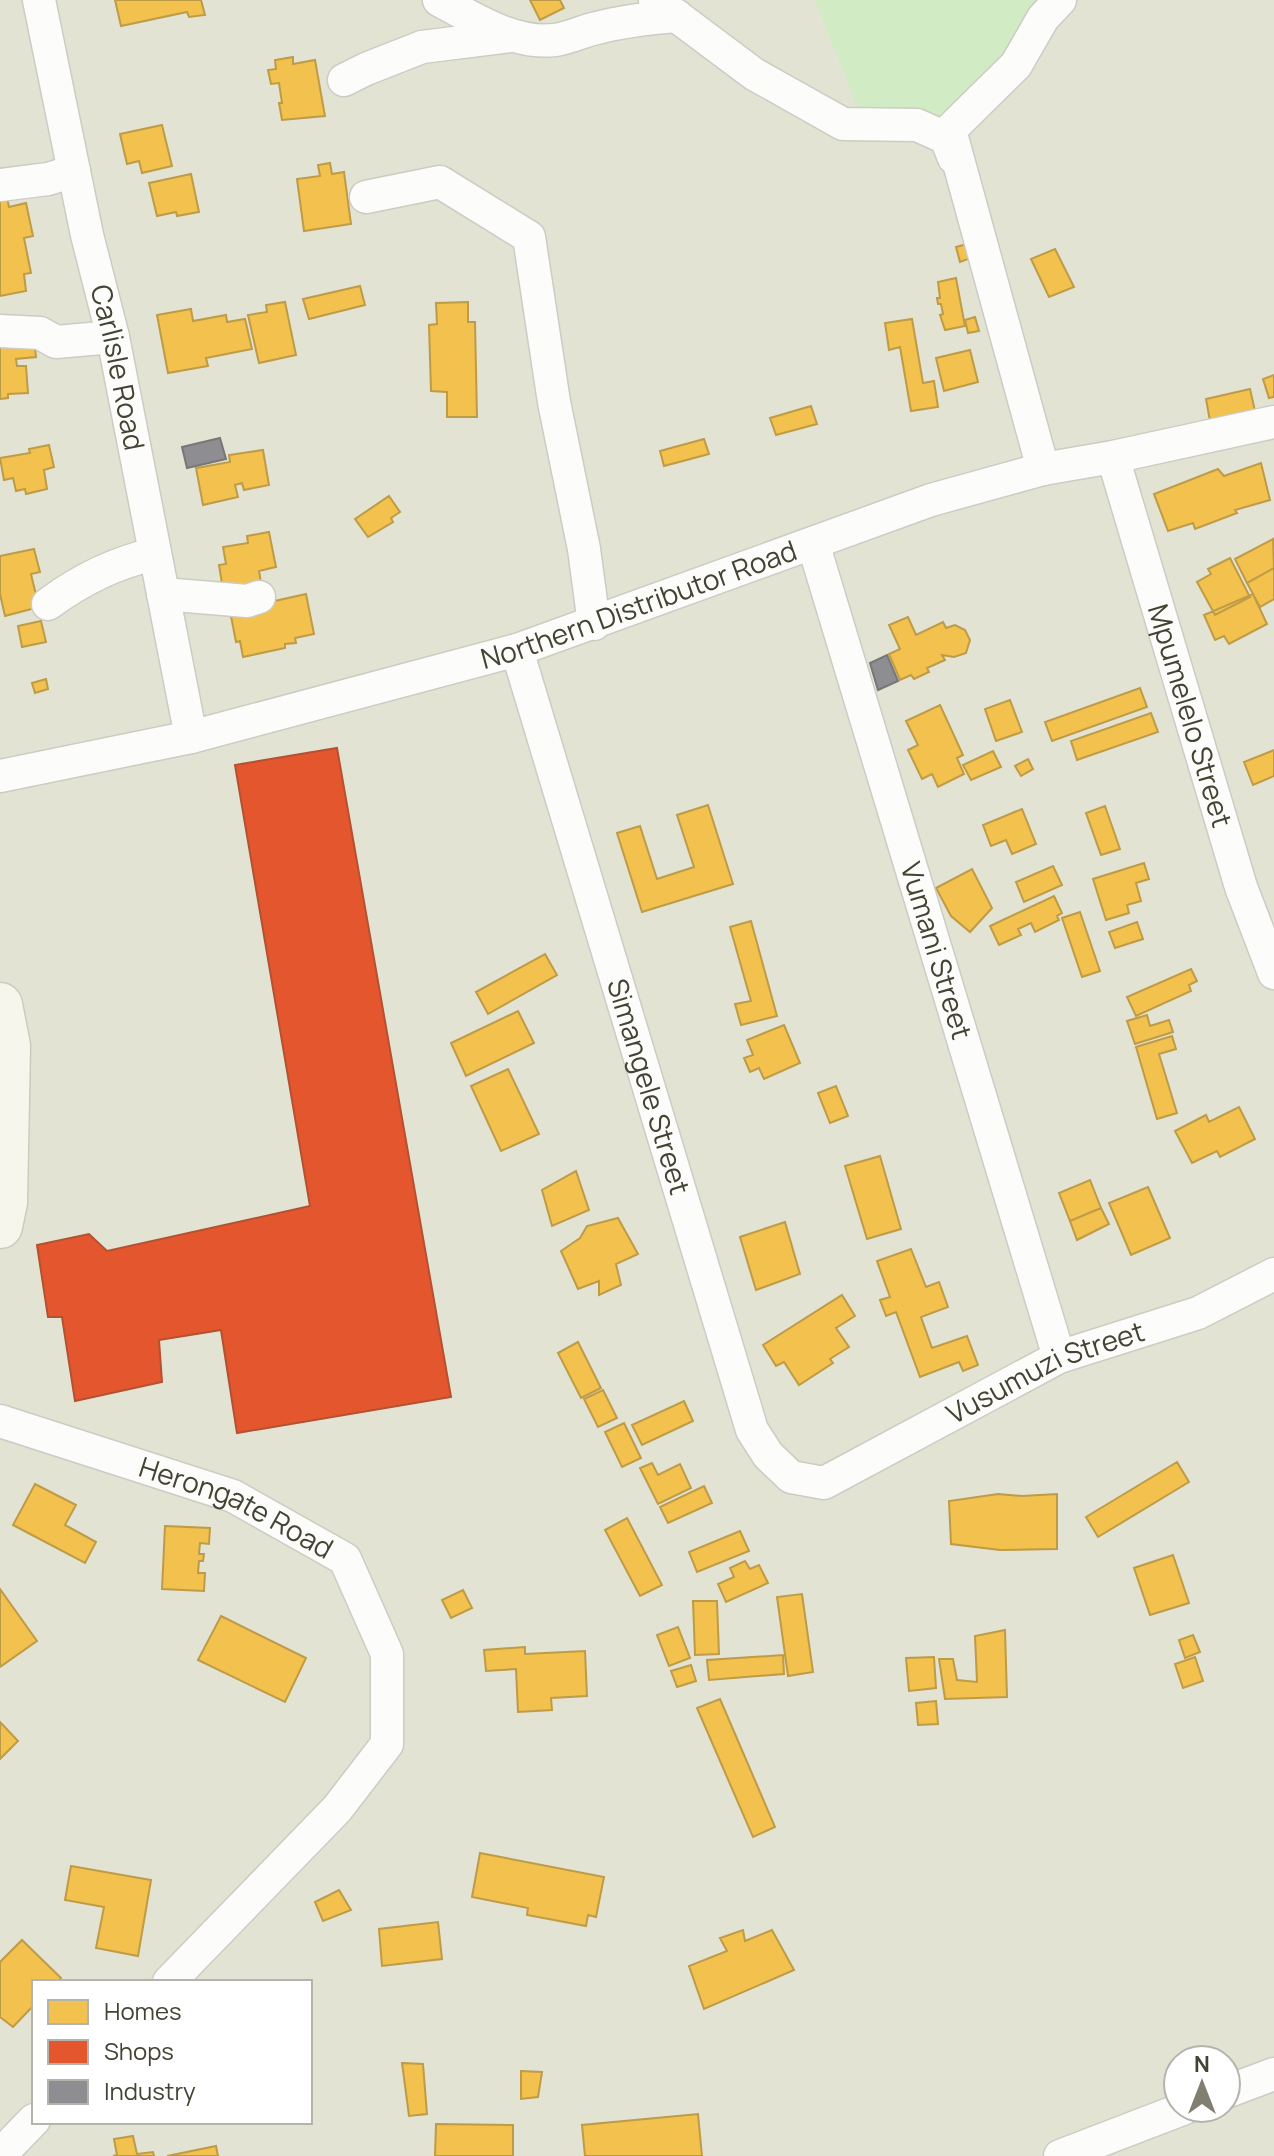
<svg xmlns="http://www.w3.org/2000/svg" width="1274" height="2156" font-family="Manrope,sans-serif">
	<rect width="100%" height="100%" fill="#eeeee6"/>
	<path fill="#e3e3d3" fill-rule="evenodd" d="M0 0H1274V2156H0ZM34 1982H310V2122H34ZM1178 2060H1226V2108H1178Z"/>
	<path fill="#d1ebc5" d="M815 0H1048L956 115 861 116Z"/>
	<path fill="#f2c14e" stroke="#be9b46" stroke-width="2" d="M115 0H201L205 15 189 17 187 12 121 26Z
		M530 0H560L564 8 540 20Z
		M293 57V64L315 60 325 116 282 120 279 103H282L279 83 271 84 268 70 276 69 275 60Z
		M162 125 172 166 142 173 139 161 127 164 120 134Z
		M330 163 332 174 344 172 351 224 304 231 297 179 320 176 318 165Z
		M191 174 199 212 177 216 176 212 157 216 149 183Z
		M6 193 9 207 26 203 33 236 24 238 31 273 24 274 26 291 0 296V194Z
		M967 244 971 258 960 262 956 247Z
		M1055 249 1074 287 1049 297 1031 259Z
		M956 278 965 326 945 330 940 315 943 314 941 304H938L937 298H940L938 282Z
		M360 286 365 305 309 319 303 299Z
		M285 302 296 355 259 363 248 315 267 312 266 305Z
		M468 302V322H475L477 417H447V392L431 391 429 325 437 324 436 303Z
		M191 309 193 321 226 315 227 322 245 319 252 349 206 358 208 366 168 373 157 315Z
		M975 317 979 331 968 333 965 320Z
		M912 319 923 383 934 381 938 407 911 411 900 347 889 350 885 323Z
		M34 338 36 357 16 359 17 366H26L28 393 8 394V398L0 399V341Z
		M970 350 978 382 944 391 936 358Z
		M1274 375V397L1269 398 1263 379Z
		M1250 389 1255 411 1210 421 1206 399Z
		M811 406 817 424 776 435 770 418Z
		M704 439 709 454 664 466 660 451Z
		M49 445 54 467 44 470 47 489 26 494 25 489 16 491 13 478 4 480 0 458 30 453 29 449Z
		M263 450 269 485 244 490 242 483 235 485 238 497 203 505 196 468 230 462 229 455Z
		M1261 463 1270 500 1235 510 1237 513 1195 529 1193 523 1168 531 1154 494 1218 469 1224 476Z
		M389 496 400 512 391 518 393 522 368 537 355 519Z
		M269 532 276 567 259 571 261 583 223 590 219 565 226 564 223 547 248 543 247 536Z
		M1273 539 1274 568 1247 583 1235 559Z
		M34 549 40 572 31 574 39 607 5 616 0 594V556Z
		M1230 558 1250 597 1215 615 1197 582 1211 574 1208 569Z
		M1274 568V599L1260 607 1247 583Z
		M306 594 314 634 295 638 296 643 285 644V648L243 657 240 641 236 642 230 611Z
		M1253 594 1267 624 1229 644 1224 636 1215 640 1204 615Z
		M908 617 916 635 943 622 946 628 955 625 965 630 970 640 966 653 954 657 942 655 945 660 927 668 929 672 914 679 911 675 900 680 889 654 900 649 889 625Z
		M41 621 46 642 22 647 18 626Z
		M46 679 48 689 35 693 32 683Z
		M1140 688 1147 707 1052 741 1045 722Z
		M1010 700 1022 732 996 741 985 709Z
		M940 705 963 755 957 758 964 774 938 787 932 774 922 779 908 750 918 745 906 721Z
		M1151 713 1158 732 1077 760 1071 741Z
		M1274 750V776L1253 785 1244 762Z
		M993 751 1001 767 971 780 963 765Z
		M1028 759 1033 769 1021 776 1015 766Z
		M708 805 733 884 642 912 617 833 640 826 657 879 694 867 677 815Z
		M1105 806 1120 849 1101 855 1086 813Z
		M1022 809 1036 844 1012 854 1006 840 991 846 983 825Z
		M1144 863 1149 879 1136 883 1141 901 1127 905 1129 913 1106 920 1093 879Z
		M1053 866 1062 885 1024 902 1016 882Z
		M972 869 992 908 970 932 951 916 936 888Z
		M1054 896 1062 913 1057 916 1059 920 1035 932 1031 923 1018 929 1021 935 999 945 990 926Z
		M1080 912 1100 971 1082 977 1062 918Z
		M751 921 777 1016 741 1025 735 1004 751 1001 730 927Z
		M1137 922 1143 939 1115 948 1109 932Z
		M545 954 557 975 488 1014 476 992Z
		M1191 969 1197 981 1189 985 1191 991 1136 1016 1127 997Z
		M518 1011 534 1043 466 1076 451 1043Z
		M1147 1015 1150 1026 1169 1020 1173 1032 1135 1044 1127 1021Z
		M784 1025 800 1063 764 1079 759 1068 750 1072 744 1058 753 1055 747 1040Z
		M1172 1036 1176 1049 1159 1054 1177 1113 1157 1119 1136 1047Z
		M508 1069 539 1134 501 1151 471 1086Z
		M836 1086 848 1116 830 1123 818 1093Z
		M1239 1107 1255 1139 1220 1157 1217 1151 1192 1163 1175 1131 1206 1115 1209 1122Z
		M880 1156 901 1229 867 1239 845 1166Z
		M576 1171 589 1210 552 1226 542 1190Z
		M1090 1180 1101 1208 1070 1221 1059 1193Z
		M1148 1187 1170 1238 1131 1255 1109 1203Z
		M1101 1208 1109 1224 1077 1240 1070 1221Z
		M618 1218 638 1254 616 1264 621 1285 599 1295V1281L578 1289 561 1251 580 1238 587 1226Z
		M785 1222 800 1274 756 1290 740 1237Z
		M911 1249 926 1287 939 1282 948 1307 921 1317 932 1348 967 1336 978 1365 963 1371 959 1362 920 1377 896 1312 886 1316 880 1300 890 1297 877 1261Z
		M842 1295 855 1316 836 1328 849 1347 830 1359 833 1363 799 1385 784 1362 776 1366 763 1345Z
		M578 1342 601 1388 581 1398 558 1353Z
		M603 1390 617 1418 598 1427 584 1399Z
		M684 1401 693 1421 642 1445 632 1425Z
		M624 1423 641 1458 622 1467 605 1432Z
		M1177 1462 1189 1482 1098 1537 1086 1517Z
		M652 1463 658 1475 680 1464 691 1488 658 1504 640 1468Z
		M35 1484 76 1505 65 1525 96 1542 85 1563 13 1525Z
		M704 1486 712 1503 668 1523 660 1507Z
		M998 1494 1022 1496 1057 1494V1549L1000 1550 951 1544 949 1501Z
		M627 1518 662 1585 640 1596 605 1530Z
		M165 1526 210 1528 209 1544 200 1543 199 1554H204L203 1561H199L198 1573H205L204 1591 162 1589Z
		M740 1531 749 1551 697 1572 689 1552Z
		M1173 1555 1189 1603 1150 1615 1134 1568Z
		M745 1561 750 1569 759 1565 768 1583 726 1602 718 1584 734 1577 730 1568Z
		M0 1589 37 1641 0 1667Z
		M463 1590 472 1608 451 1618 442 1600Z
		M802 1594 813 1672 788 1676 777 1597Z
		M693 1601H717L719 1654 695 1655Z
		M221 1616 306 1658 285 1702 198 1660Z
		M678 1627 690 1658 669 1666 657 1635Z
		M1005 1630 1007 1697 945 1699 939 1659H953L957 1680 977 1682 975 1636Z
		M1193 1635 1200 1652 1185 1658 1179 1640Z
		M525 1647V1654L585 1651 587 1696 551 1698 552 1710 518 1712 516 1669 486 1671 484 1650Z
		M783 1655 784 1674 709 1680 707 1660Z
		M934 1657 936 1688 909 1691 906 1658Z
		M1195 1657 1203 1681 1183 1688 1175 1664Z
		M691 1665 696 1681 677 1687 671 1671Z
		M720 1699 775 1827 753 1837 697 1708Z
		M936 1701 938 1724 918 1725 916 1703Z
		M0 1722 18 1741 0 1759Z
		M480 1853 604 1877 596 1917 588 1915 586 1926 527 1915 528 1908 472 1897Z
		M71 1866 151 1880 138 1956 96 1948 104 1907 65 1900Z
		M339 1890 351 1910 323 1921 315 1902Z
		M438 1922 442 1959 382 1966 379 1929Z
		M743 1930 745 1941 772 1930 794 1970 704 2009 689 1966 727 1951 720 1938Z
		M22 1940 61 1978 57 1982H34V2005L13 2027 0 2017V1962Z
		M402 2063 423 2064 427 2114 409 2116Z
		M521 2071 542 2072 538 2097 521 2099Z
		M698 2114 702 2156H585L582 2125Z
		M436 2124 513 2125V2156H435Z
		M133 2136 137 2154 153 2152 154 2156H113L117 2155 114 2139Z
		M216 2146 218 2156H167Z"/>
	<path fill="#e4572e" stroke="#b45130" stroke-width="2" d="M337 748 451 1397 237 1433 221 1330 159 1340 162 1382 75 1401 62 1317H48L37 1245 89 1234 107 1251 310 1206 235 765Z"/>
	<path fill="#8d8d92" stroke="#777776" stroke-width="2" d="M220 438 226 459 187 468 182 447Z
		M887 655 898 681 878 690 870 663Z"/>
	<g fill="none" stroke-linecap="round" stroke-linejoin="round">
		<defs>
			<g id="street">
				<path id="s1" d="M39 0 87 235 113 337 191 737"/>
				<path d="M439 0C473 18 514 45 555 40 569 38 583 31 597 28 623 21 650 18 677 16"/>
				<path d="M655 0 754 74 843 124 917 125 946 138 954 158"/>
				<path d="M344 80 366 69 422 47 511 36"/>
				<path d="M0 185 48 179 74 171"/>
				<path d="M366 197 440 182 529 237 554 402 584 549 594 624"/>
				<path d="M0 331 40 333 56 342 113 337"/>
				<path id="s2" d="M1113 457 1241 887 1274 973"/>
				<path d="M1043 469 950 130 1016 65 1043 18 1060 0"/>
				<path id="s3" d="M813 543 1059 1357"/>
				<path d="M163 594 247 601 259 597"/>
				<path d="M48 604C79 581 117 562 155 554"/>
				<path id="s4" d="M517 650 752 1430 768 1455 791 1477 824 1483 1059 1357 1198 1313 1274 1274"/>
				<path id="s5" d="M0 776 191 737 517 650 931 500 1043 469 1113 457 1274 422"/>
				<path id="s6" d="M0 1421 233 1496 345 1559 387 1654V1744L337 1809 169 1982"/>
				<path d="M1226 2092 1274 2074"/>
				<path d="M0 2155 34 2120"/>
				<path d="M1060 2156 1185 2108"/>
			</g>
			<path id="secondary" d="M0 1005 8 1046 5 1202 0 1226"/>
		</defs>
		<use href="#street" stroke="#ccccc4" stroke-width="35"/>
		<use href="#secondary" stroke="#ccccbc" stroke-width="47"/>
		<use href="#street" stroke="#fcfcfb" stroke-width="32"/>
		<use href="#secondary" stroke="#f6f6ed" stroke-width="44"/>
	</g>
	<g text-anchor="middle" stroke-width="8" stroke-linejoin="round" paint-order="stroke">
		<g font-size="28" fill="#444333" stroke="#fff">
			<text dy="10" stroke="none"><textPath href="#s1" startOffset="376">Carlisle Road</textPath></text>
			<text dy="10" stroke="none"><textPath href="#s5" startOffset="662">Northern Distributor Road</textPath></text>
			<text dy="10" stroke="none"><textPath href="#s2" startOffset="270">Mpumelelo Street</textPath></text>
			<text dy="10" stroke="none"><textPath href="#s3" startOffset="426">Vumani Street</textPath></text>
			<text dy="10" stroke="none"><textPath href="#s4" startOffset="456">Simangele Street</textPath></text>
			<text dy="10" stroke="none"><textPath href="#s4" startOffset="1158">Vusumuzi Street</textPath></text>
			<text dy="10" stroke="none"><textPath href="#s6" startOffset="252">Herongate Road</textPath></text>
		</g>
	</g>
	<rect x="32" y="1980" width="280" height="144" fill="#ffffff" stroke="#b4b4ad" stroke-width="2"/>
	<rect x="48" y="2000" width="40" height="24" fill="#f2c14e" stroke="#b4b4ad" stroke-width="2"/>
	<text x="104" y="2020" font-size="24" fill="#444333">Homes</text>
	<rect x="48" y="2040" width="40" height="24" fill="#e4572e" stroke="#b4b4ad" stroke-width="2"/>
	<text x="104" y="2060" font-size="24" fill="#444333">Shops</text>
	<rect x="48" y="2080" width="40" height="24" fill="#8d8d92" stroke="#b4b4ad" stroke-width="2"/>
	<text x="104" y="2100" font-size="24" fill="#444333">Industry</text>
	<g transform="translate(1202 2084)"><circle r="38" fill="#ffffff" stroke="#b4b4ad" stroke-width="2"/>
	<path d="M0-6L14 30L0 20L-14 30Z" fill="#807f72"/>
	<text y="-12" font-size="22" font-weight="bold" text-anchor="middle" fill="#444333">N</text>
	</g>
</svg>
